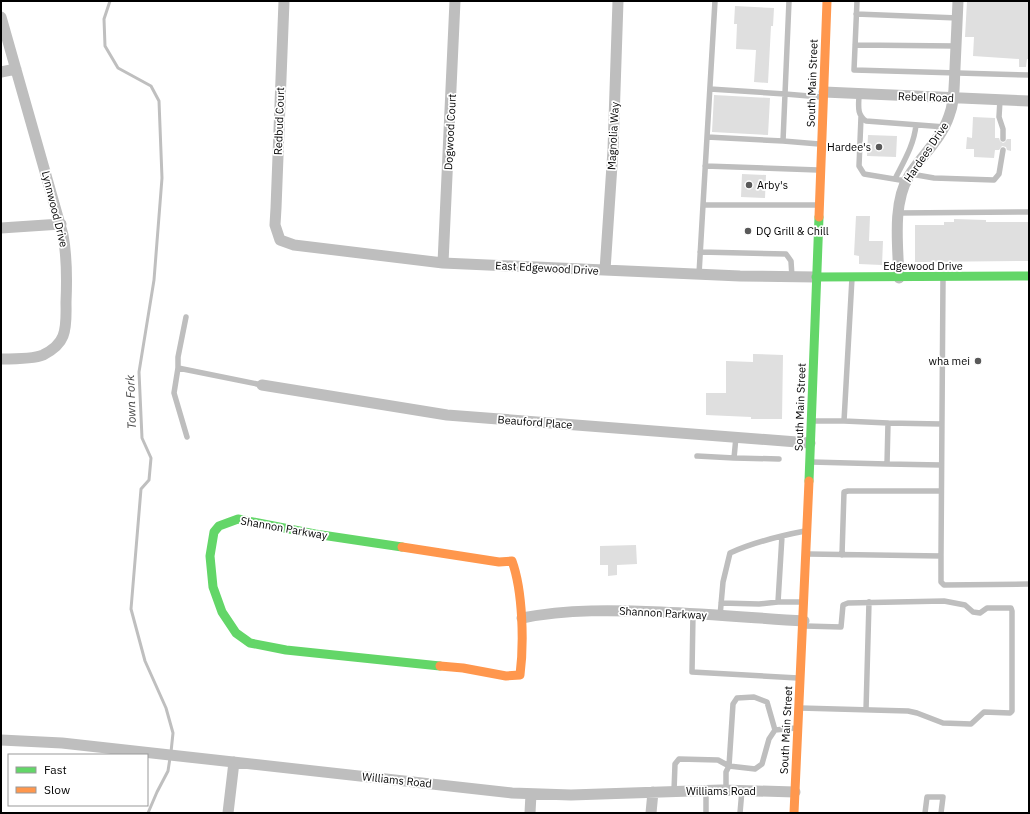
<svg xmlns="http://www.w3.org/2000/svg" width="1030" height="814" font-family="'IBM Plex Sans',sans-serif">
	<rect width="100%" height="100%" fill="#fff"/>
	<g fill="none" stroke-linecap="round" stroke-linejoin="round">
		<path stroke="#bfbfbf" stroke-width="3" d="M110 1 104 19 105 46 118 68 151 86 159 101 162 178 154 280 139 372 142 438 151 458 149 480 141 489 131 609 145 661 166 708 173 733 171 752
			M148 813 157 792 168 771 170 758"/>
	</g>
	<path fill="#dfdfdf" d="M967 1H1029V59H1027L1026 67H1019V59L973 56 974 37H965Z
		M735 6 774 8 773 26H771L768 83 754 82 756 50 736 49 737 24H734Z
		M714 95 770 98 768 135 712 132Z
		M973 117 995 118V138H999L1000 141 1003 143 1005 142 1007 139H1011V151L1007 150 1006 147 1002 146 999 150H995L994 158 974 157V149H966L967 137 972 138Z
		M868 135 897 136 896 157 867 156Z
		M742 174 766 175 765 198 741 197Z
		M856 216H870L869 241H883L882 265 859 264V256L854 255Z
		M954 219 986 220V222H1029V261L915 262V225H944V222H954Z
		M753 354 783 355 782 419H751V417L706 415V393H726V361L753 362Z
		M636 545 637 564 617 565V575L608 576V565H600V546Z"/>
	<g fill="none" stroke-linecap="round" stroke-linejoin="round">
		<path stroke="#bebebe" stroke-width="5.5" d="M857 1 854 70 1029 75
			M856 14 958 18
			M855 45 956 46
			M710 89 785 94 789 1
			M859 94C859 105 856 114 866 121L945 127
			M1000 100 999 117 1003 129V139
			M861 117 859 166 864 174 906 181
			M707 137 783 141
			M819 144 783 141 785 94 821 97
			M705 166 818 170
			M911 174 934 178 994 180 999 174 1003 150
			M895 179C904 161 914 145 916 125
			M703 205 715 1
			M898 213 1029 212
			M700 252 786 254 791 261 792 277
			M699 274 703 205H817
			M186 317 178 357V368L262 385
			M178 368 174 393 187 437
			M814 421H844L852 278
			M888 423 941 424
			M736 437 734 458 779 459
			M697 456 734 458
			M811 462 887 464 888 423 844 421
			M887 464 941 465
			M808 554 941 556V582L944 585 1029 584
			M842 555 844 492 848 491H941
			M941 556 943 278
			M778 602 782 536
			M721 603 759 604 778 602H802
			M693 614 692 672 798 678
			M720 616 723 582 730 553C754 542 779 536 805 531
			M800 708 908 711 917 713 943 723 971 724 984 712 1010 713 1012 711V611L1011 608H987L980 613 973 612 965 605 944 601 848 603 843 605 841 627 805 626
			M866 710 869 602
			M726 790V772L729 766 755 769 762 764 769 739 775 730 796 728
			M674 791 675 764 679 759 718 760 729 766 733 704 737 698 754 697 767 702 775 730
			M706 813V790
			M740 813 742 790
			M925 813 927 797H943L941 813"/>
		<path stroke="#bebebe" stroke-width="11" d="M284 1 276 208 275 225 280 240 294 245 443 263 740 276 816 277
			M1 17 63 235C67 257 67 280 66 302 66 313 67 326 63 336 60 344 51 351 43 355 34 359 12 359 1 359
			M1 72 16 69
			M824 92 1029 101
			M1 228 61 224
			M443 263 455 1
			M605 270 613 150 618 1
			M899 278C898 247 892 203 909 176 921 156 941 140 949 116 955 101 954 84 955 68 956 46 957 23 958 1
			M262 385 447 415 810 443
			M522 618C568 609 614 610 661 612 709 614 756 618 804 621
			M1 740 62 743 512 793 571 795 721 790 795 792
			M228 813 234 762
			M530 813 531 794
			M651 813 653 792"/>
		<path stroke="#63d668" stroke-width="9" d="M816 277 1029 276
			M809 481 819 217
			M238 519 315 534 402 547
			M238 519 219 526 214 532 210 556 213 587 222 612 236 633 250 643 286 650 440 666"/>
		<path stroke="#ff974d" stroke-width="9" d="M819 217 827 1
			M402 547 499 562 512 561C523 591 524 644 520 675L506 676 463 668 440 666
			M794 813 809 481"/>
	</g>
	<g fill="#595959" stroke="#fff" stroke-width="1.5">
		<circle cx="879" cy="147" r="4"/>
		<circle cx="749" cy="185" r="4"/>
		<circle cx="748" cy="231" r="4"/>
		<circle cx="978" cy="361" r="4"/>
	</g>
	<g text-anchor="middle" stroke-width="3.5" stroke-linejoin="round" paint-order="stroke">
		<g font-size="11" fill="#000" stroke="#fff">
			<text transform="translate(812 83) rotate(-88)" y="4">South Main Street</text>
			<text transform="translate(926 97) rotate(2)" y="4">Rebel Road</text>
			<text transform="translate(279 121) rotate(-88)" y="4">Redbud Court</text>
			<text transform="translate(450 132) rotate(-87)" y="4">Dogwood Court</text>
			<text transform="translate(613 136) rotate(-87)" y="4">Magnolia Way</text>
			<text transform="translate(926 152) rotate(-56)" y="4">Hardees Drive</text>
			<text transform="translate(55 209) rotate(76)" y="4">Lynnwood Drive</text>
			<text x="923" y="270">Edgewood Drive</text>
			<text transform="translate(547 268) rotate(3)" y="4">East Edgewood Drive</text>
			<text transform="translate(800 407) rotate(-88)" y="4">South Main Street</text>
			<text transform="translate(535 422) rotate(4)" y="4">Beauford Place</text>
			<text transform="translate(284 528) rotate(10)" y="4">Shannon Parkway</text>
			<text transform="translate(663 613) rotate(3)" y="4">Shannon Parkway</text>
			<text transform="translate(786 730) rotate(-87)" y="4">South Main Street</text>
			<text transform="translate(397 780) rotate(6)" y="4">Williams Road</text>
			<text x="721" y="795">Williams Road</text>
		</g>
		<g font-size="11" fill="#000" stroke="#fff" text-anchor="end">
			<text x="871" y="151">Hardee's</text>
			<text x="757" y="189" text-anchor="start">Arby's</text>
			<text x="756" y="235" text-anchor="start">DQ Grill &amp; Chill</text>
			<text x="970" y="365">wha mei</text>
		</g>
		<g font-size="12" font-style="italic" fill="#444" stroke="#fff">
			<text transform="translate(131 402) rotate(-92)" y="4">Town Fork</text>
		</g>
	</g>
	<rect width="1030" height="814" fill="none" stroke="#000000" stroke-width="4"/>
	<rect x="8" y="754" width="140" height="52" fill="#ffffff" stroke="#999999"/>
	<rect x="16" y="767" width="20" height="6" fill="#63d668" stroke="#999999"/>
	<text x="44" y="774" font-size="12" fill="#000000">Fast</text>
	<rect x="16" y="787" width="20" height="6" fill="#ff974d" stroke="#999999"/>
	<text x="44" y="794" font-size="12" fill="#000000">Slow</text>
</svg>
